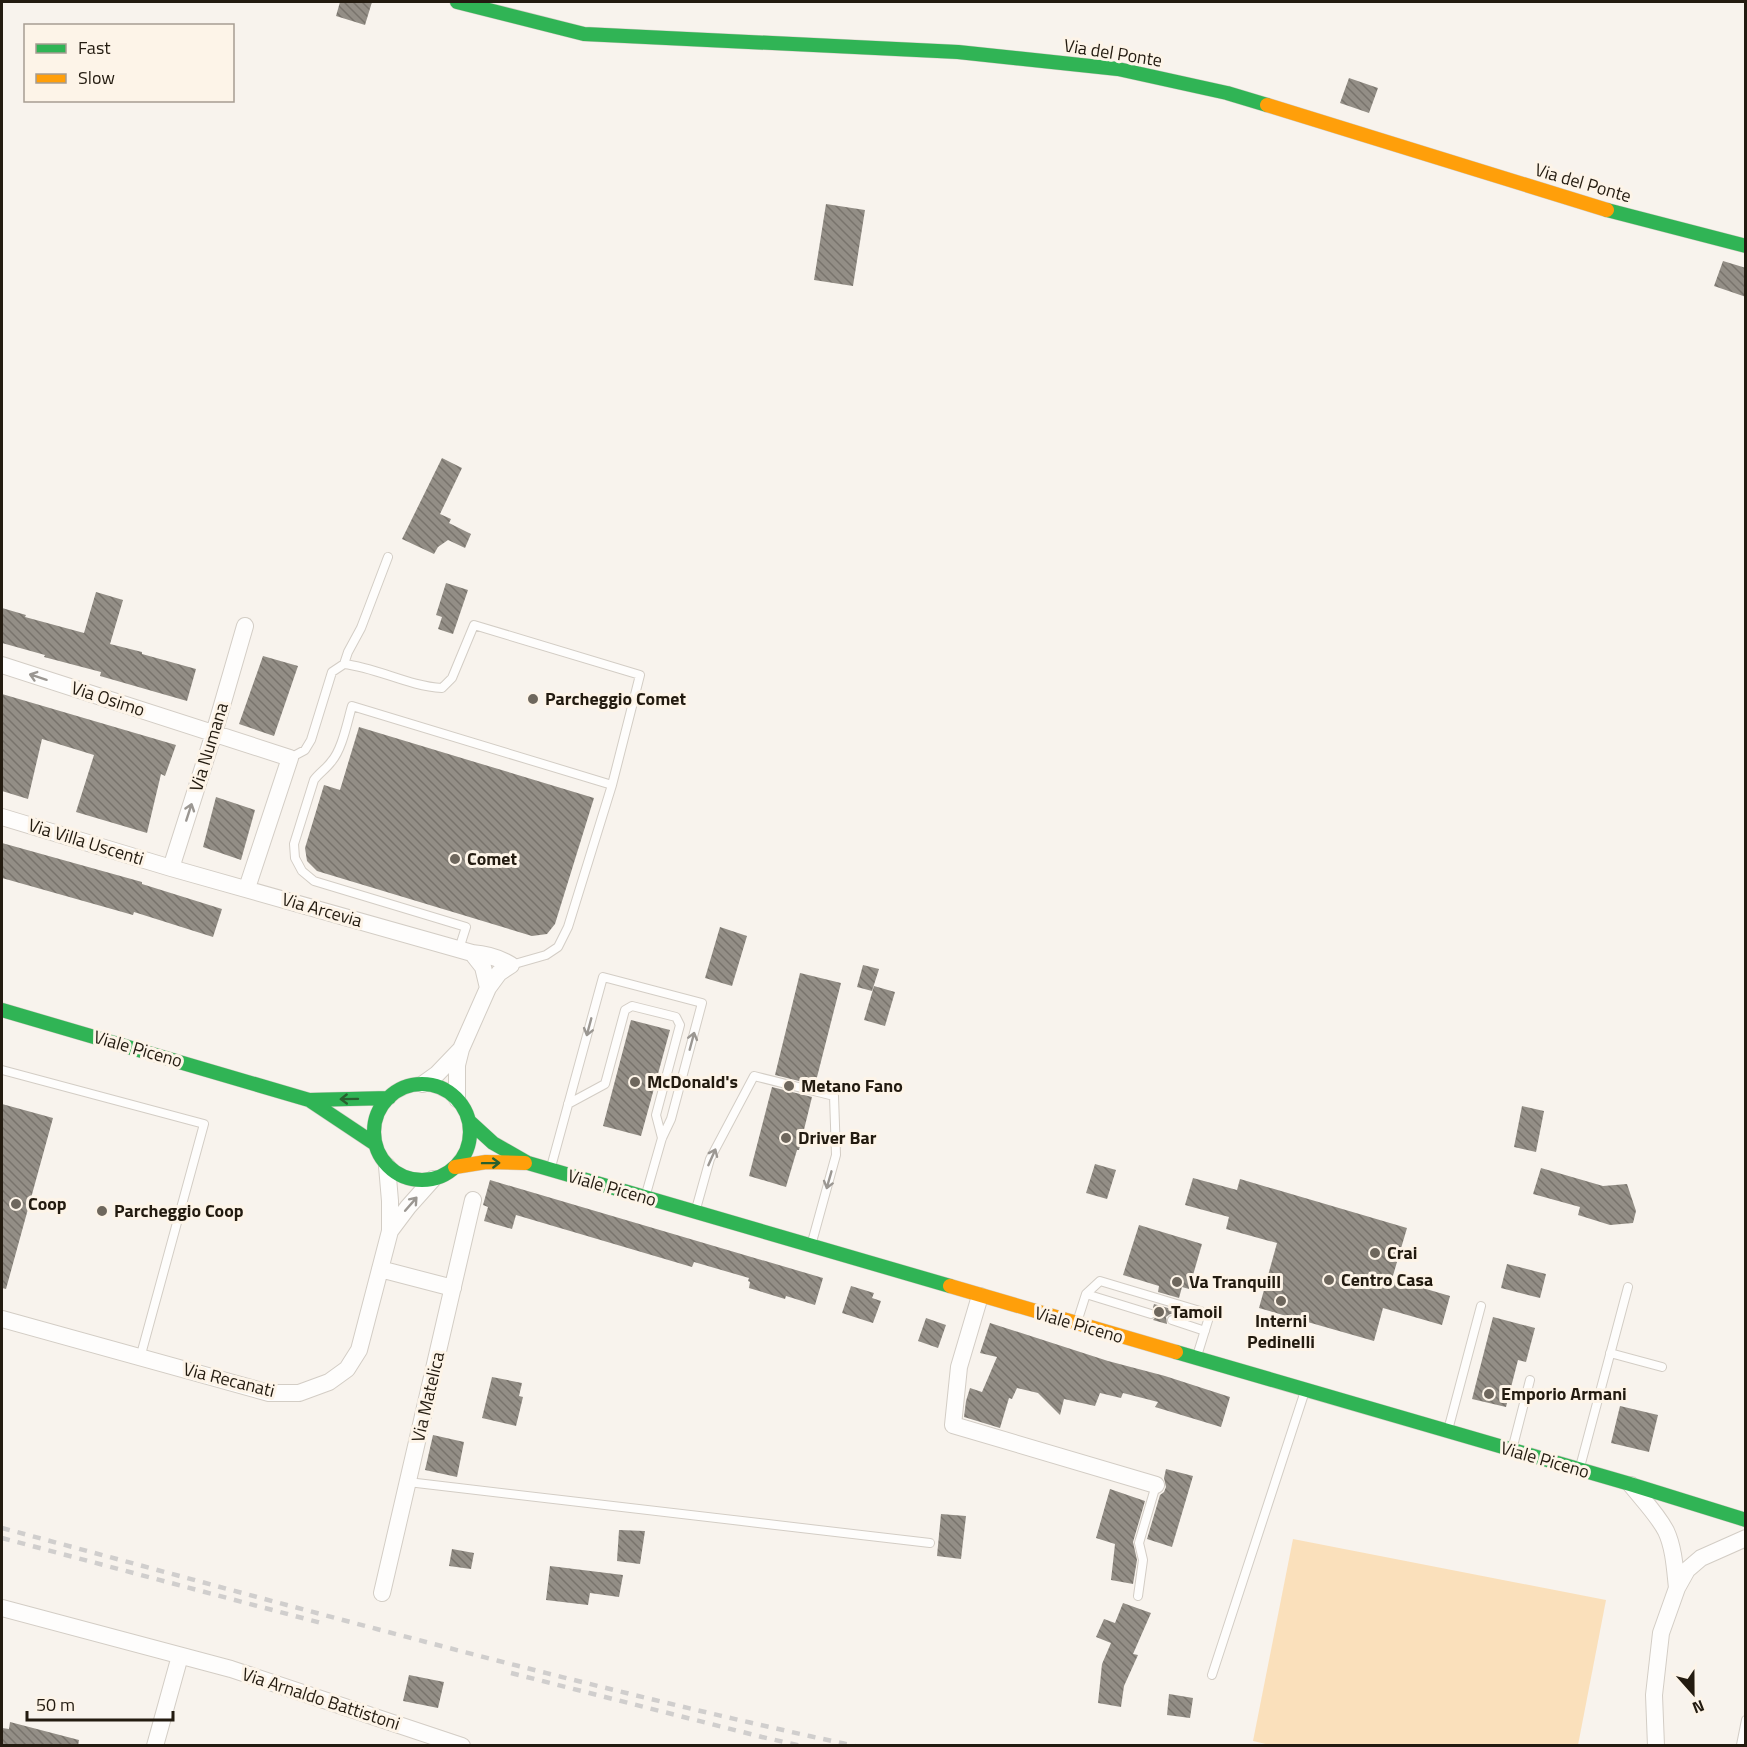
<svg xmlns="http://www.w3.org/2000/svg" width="1747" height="1747" font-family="'Titillium Web',sans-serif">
	<defs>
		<pattern id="building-back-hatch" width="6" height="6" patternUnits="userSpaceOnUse" patternTransform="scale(1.5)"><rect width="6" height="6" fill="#938e86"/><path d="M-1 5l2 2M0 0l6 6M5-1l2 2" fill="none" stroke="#78736c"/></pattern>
	</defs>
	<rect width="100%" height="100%" fill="#f8f3ed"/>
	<path fill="#fae0bb" d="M1293 1539 1606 1600 1578 1745 1274 1746 1253 1741Z"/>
	<path fill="url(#building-back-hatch)" d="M340 2H372L365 25 336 16Z
		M1349 78 1378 88 1369 113 1340 103Z
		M826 204 865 210 853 286 814 280Z
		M1723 261 1746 268V297L1714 286Z
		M442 458 462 468 440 514 451 519 449 523 471 534 465 548 448 540 438 547 434 554 402 539Z
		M446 583 468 590 453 634 438 629 442 617 436 615Z
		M96 592 123 600 110 644 142 652V654L196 669 187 701 100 676 101 672 44 657 45 655 2 643V608L26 615 25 617 84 633Z
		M263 656 298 666 274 736 239 724Z
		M2 694 176 745 165 776 161 774 147 833 76 812 94 755 42 739 28 799 2 791Z
		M359 727 594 798 555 924 547 934 532 936 317 871 307 861 305 848 324 785 340 790Z
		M216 797 255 810 241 860 203 847Z
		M2 843 142 882V884L222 909 213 937 134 912 133 915 2 878Z
		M720 927 747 936 732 986 705 978Z
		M863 965 879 969 872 991 857 987Z
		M800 973 841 983 815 1085 775 1075Z
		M874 986 895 992 885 1026 864 1020Z
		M631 1020 670 1030 641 1136 603 1126Z
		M772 1087 812 1097 799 1150H797L786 1187 749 1176Z
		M2 1104 53 1118 6 1289 2 1288Z
		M1522 1106 1544 1111 1536 1152 1514 1147Z
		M1095 1164 1116 1170 1107 1199 1086 1193Z
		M1541 1168 1603 1186 1627 1184 1636 1211 1633 1223 1610 1225 1578 1215 1580 1207 1533 1194Z
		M1193 1178 1237 1190 1240 1179 1407 1228 1392 1279 1450 1296 1442 1325 1383 1308 1374 1341 1259 1308 1277 1243 1226 1229 1229 1217 1185 1205Z
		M490 1180 823 1278 815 1305 786 1296 785 1299 749 1288 750 1282 748 1281 749 1278 694 1262 692 1267 516 1215 512 1229 484 1221 488 1207 483 1205Z
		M1139 1225 1202 1244 1189 1289 1182 1287 1179 1298 1158 1292 1159 1286 1123 1275Z
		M1507 1264 1546 1274 1540 1298 1501 1288Z
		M851 1286 874 1293 872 1298 881 1301 873 1323 842 1313Z
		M1154 1304 1175 1310 1174 1314H1170L1166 1317 1167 1324 1153 1320 1157 1315 1156 1310 1153 1308Z
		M1493 1317 1535 1328 1526 1362 1518 1360 1506 1407 1472 1399Z
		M926 1318 946 1325 938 1348 918 1341Z
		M990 1323 1108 1361 1165 1376 1230 1397 1221 1427 1155 1407 1158 1402 1123 1393 1121 1398 1100 1393 1095 1406 1064 1399 1060 1415 1038 1393 1017 1388 1012 1399 1009 1398 1000 1428 964 1417 966 1401 970 1388 982 1392 997 1357 980 1353Z
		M492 1377 522 1383 519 1396 523 1397 516 1426 482 1418Z
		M1620 1406 1658 1415 1649 1452 1611 1443Z
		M433 1435 464 1442 457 1477 425 1470Z
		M1166 1469 1193 1476 1172 1547 1147 1539 1160 1495 1164 1492 1166 1487 1164 1478Z
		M1110 1489 1145 1501 1133 1542 1137 1560 1133 1584 1111 1580 1115 1544 1096 1538Z
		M941 1514 966 1516 961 1559 937 1556Z
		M619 1530 645 1531 640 1564 617 1561Z
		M452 1549 474 1553 471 1569 449 1566Z
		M550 1566 623 1575 619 1597 590 1593 588 1605 546 1600Z
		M1123 1603 1151 1613 1133 1654 1138 1655 1124 1686 1121 1707 1098 1703 1102 1664 1111 1643 1096 1637 1104 1619 1115 1623Z
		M409 1675 444 1682 438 1708 403 1701Z
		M1169 1694 1193 1698 1190 1718 1167 1715Z
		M10 1722 79 1740 78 1746H2V1728L9 1729Z"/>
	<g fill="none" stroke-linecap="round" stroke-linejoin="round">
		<defs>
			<path id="lane" d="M344 664 348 652 361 628 388 557
				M290 758 305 750 311 740 332 672 344 664C378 668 408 686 442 688L452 678 474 625 640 675 612 785 568 927 558 947 546 955 511 965
				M459 949 466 927 314 881 302 871 295 858 294 844 314 780C319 773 326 769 331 762 342 750 347 723 352 706L612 785
				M2 1070 204 1124 140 1358
				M568 1104 605 1084 625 1010 632 1006 676 1017 680 1025 656 1115 662 1138
				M551 1167 603 977 702 1003 671 1119 662 1138 646 1194
				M696 1209 710 1159 754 1076 834 1096 836 1155 812 1242
				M1086 1294 1151 1314
				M1078 1319 1086 1294 1100 1281 1210 1314 1197 1356
				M1172 1320 1205 1331
				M1610 1353 1662 1367
				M1448 1430 1481 1306
				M1513 1446 1530 1380
				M1580 1467 1628 1287
				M408 1482 930 1543
				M1138 1596 1143 1560 1139 1543 1156 1485
				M1212 1675 1305 1391
				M1741 1745 1746 1720"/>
			<path id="street" d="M2 665 290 758 247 888
				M2 817 171 868 472 953C487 954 498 957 511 965L499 973 488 988 461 1049 457 1065V1099
				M171 868 214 733 245 626
				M472 953 483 967 488 988
				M423 1084 437 1074 461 1049
				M390 1231 408 1207 433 1179
				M380 1269 453 1288
				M980 1296 959 1367 953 1425 1156 1485
				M2 1319 269 1393H299L329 1382 347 1369 359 1350 390 1231V1201L387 1166
				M1631 1485C1643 1500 1657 1514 1666 1531 1674 1548 1675 1570 1677 1588
				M382 1593 473 1200
				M2 1608 231 1669 462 1746
				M155 1746 180 1656
				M1656 1746 1654 1695 1661 1633 1677 1588 1687 1570 1701 1558 1746 1538"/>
			<path id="fast" d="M457 2 584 34 958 52 1118 69 1227 93 1267 105
				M1607 210 1746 246
				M2 1010 309 1100 389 1098
				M374 1132a48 48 0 1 1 96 0a48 48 0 1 1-96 0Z
				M309 1100 375 1144
				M469 1121 493 1143 528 1163 950 1286
				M1176 1352 1630 1484 1746 1520"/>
			<path id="slow" d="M1267 105 1607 210
				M455 1167 486 1162 525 1163
				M950 1286 1176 1352"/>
		</defs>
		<use href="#lane" stroke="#d3cdc5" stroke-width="10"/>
		<use href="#street" stroke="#d3cdc5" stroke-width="18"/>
		<use href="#fast" stroke="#d3cdc5" stroke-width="15"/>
		<use href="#slow" stroke="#d3cdc5" stroke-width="15"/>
		<use href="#lane" stroke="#fefdfc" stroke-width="8"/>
		<use href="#street" stroke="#fefdfc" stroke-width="16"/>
		<use href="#fast" stroke="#30b455" stroke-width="14"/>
		<use href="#slow" stroke="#ff9f0a" stroke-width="14"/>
		<path stroke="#d0cecd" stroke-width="4.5" stroke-dasharray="8 8" stroke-linecap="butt" d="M2 1528C285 1604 568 1684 855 1746
			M2 1538 325 1624
			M511 1673 762 1737 802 1746"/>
	</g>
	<defs><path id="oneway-shaft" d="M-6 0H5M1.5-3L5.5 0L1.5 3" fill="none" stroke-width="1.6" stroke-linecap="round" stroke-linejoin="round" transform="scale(1.5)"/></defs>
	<g stroke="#9b9792">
		<use href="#oneway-shaft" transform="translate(38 677) rotate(-162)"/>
		<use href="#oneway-shaft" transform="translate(189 812) rotate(-72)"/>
		<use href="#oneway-shaft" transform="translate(589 1027) rotate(105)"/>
		<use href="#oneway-shaft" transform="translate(692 1041) rotate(-75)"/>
		<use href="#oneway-shaft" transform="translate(712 1157) rotate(-66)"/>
		<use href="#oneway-shaft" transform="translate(829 1180) rotate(106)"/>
		<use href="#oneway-shaft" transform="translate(411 1204) rotate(-49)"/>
	</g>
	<g stroke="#29602f">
		<use href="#oneway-shaft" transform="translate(349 1099) rotate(179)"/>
		<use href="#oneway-shaft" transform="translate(491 1163) rotate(-1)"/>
	</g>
	<g fill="#6e675d" stroke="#fdf4e8" stroke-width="2">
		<circle cx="533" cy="699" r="6"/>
		<circle cx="455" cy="859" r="6"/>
		<circle cx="635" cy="1082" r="6"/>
		<circle cx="789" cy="1086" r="6"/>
		<circle cx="786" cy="1138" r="6"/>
		<circle cx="16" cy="1204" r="6"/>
		<circle cx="102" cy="1211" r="6"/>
		<circle cx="1375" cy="1253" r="6"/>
		<circle cx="1329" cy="1280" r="6"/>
		<circle cx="1177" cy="1282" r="6"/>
		<circle cx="1281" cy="1301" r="6"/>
		<circle cx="1159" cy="1312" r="6"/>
		<circle cx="1489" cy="1394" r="6"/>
	</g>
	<g text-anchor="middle" stroke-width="6" stroke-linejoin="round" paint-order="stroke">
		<g font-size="18" fill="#231b10" stroke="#fdf4e8">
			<text transform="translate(1113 53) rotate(9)" y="6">Via del Ponte</text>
			<text transform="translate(1583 183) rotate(16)" y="6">Via del Ponte</text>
			<text transform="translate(108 699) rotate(18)" y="6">Via Osimo</text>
			<text transform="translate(209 747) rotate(-73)" y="6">Via Numana</text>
			<text transform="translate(86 842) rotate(17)" y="6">Via Villa Uscenti</text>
			<text transform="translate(322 910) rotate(16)" y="6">Via Arcevia</text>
			<text transform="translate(138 1049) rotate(16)" y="6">Viale Piceno</text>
			<text transform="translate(612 1188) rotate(16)" y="6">Viale Piceno</text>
			<text transform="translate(1079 1325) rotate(16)" y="6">Viale Piceno</text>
			<text transform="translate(229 1380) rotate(14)" y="6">Via Recanati</text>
			<text transform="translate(428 1397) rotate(-77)" y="6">Via Matelica</text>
			<text transform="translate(1545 1460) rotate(16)" y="6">Viale Piceno</text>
			<text transform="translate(321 1699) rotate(18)" y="6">Via Arnaldo Battistoni</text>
		</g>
		<g font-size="18" font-weight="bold" fill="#231b10" stroke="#fdf4e8" text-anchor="start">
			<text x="545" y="705">Parcheggio Comet</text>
			<text x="467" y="865">Comet</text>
			<text x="647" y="1088">McDonald's</text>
			<text x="801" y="1092">Metano Fano</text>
			<text x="798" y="1144">Driver Bar</text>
			<text x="28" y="1210">Coop</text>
			<text x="114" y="1217">Parcheggio Coop</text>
			<text x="1387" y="1259">Crai</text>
			<text x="1341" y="1286">Centro Casa</text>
			<text x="1189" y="1288">Va Tranquill</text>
			<text x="1171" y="1318">Tamoil</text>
			<text x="1281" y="1327" text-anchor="middle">Interni<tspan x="1281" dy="21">Pedinelli</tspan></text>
			<text x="1501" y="1400">Emporio Armani</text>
		</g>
	</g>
	<rect width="1747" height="1747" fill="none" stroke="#231b10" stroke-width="6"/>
	<rect x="24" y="24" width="210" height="78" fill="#fdf4e8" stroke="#a69d92" stroke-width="1.5"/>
	<rect x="36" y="44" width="30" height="9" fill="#30b455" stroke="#a69d92" stroke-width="1.5"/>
	<text x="78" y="54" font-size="18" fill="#231b10">Fast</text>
	<rect x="36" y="74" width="30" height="9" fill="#ff9f0a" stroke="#a69d92" stroke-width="1.5"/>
	<text x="78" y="84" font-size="18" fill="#231b10">Slow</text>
	<g transform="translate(1693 1693) rotate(159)" stroke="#fdf4e8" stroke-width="4.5" paint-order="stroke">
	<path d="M0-4.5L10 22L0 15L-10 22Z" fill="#231b10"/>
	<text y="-9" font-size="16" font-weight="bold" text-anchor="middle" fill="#231b10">N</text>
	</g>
	<path d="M27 1711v9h146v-9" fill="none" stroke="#231b10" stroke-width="3"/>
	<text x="36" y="1711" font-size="18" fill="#231b10" stroke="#fdf4e8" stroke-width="4.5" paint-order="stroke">50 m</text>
</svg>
